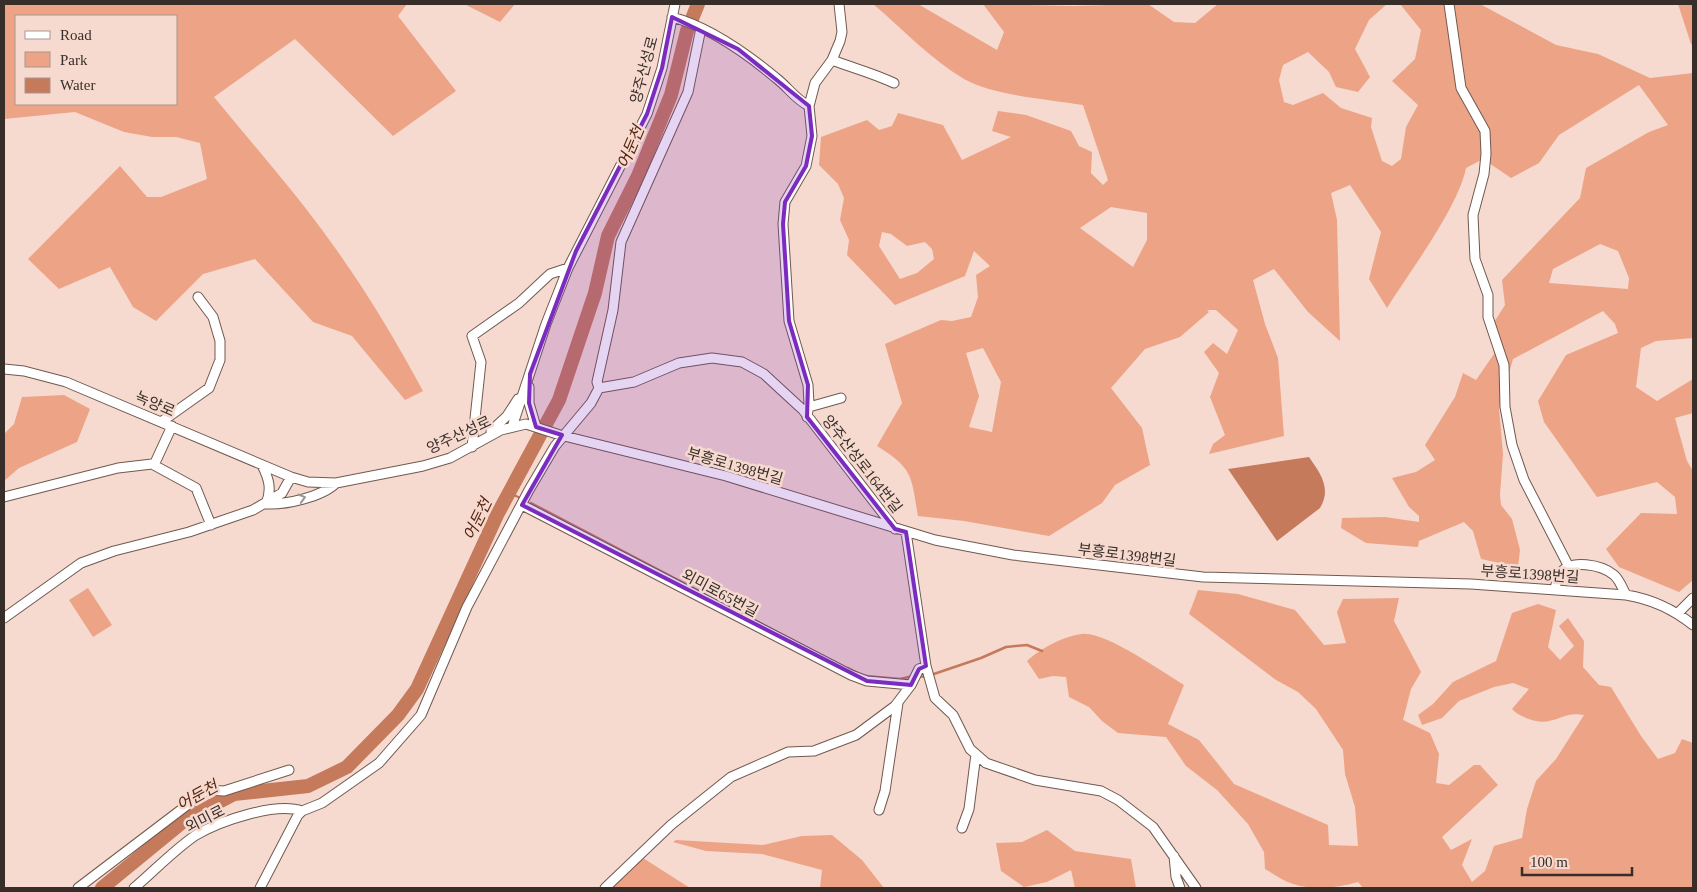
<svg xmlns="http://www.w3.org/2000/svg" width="1697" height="892" font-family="'Times New Roman','Noto Sans KR',serif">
	<rect width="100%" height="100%" fill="#f6dacf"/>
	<path fill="#eda386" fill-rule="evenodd" d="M4 4H407L398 16 456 91 393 136 295 39 214 97C254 146 296 193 333 245 367 292 396 341 423 391L405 400 352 336 313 322 255 259 203 274 156 321 133 307 110 267 59 289 28 259 120 166 147 197H161L207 179 200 143 176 137H152L124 132 75 112 4 119ZM16 16H176V104H16Z
		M464 4H515L500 22Z
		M873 4H918L997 50 1004 32 983 4 1073 6 1148 4 1174 22 1195 23 1218 4H1387L1369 20 1355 49 1370 77 1358 92 1336 87 1329 72 1308 52 1283 65 1279 80 1284 102 1293 105 1323 93 1341 108 1372 118 1371 127 1382 161 1392 166 1401 159 1406 127 1418 105 1392 81 1415 59 1421 30 1400 4H1480L1556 45 1598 54 1650 78 1693 73V338L1656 341 1641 348 1636 387 1657 401 1693 379V413L1675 418 1687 461 1693 471V580L1679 592 1619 567 1606 549 1641 513 1677 514 1675 497 1657 482 1597 497 1544 422 1538 401 1566 355 1618 333 1615 324 1603 311 1513 359 1499 408 1503 454 1500 495 1501 505 1512 519 1520 550 1518 567 1481 559 1473 531 1464 522 1419 541 1418 547 1366 543 1341 528 1342 518 1385 517 1419 522V516L1409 507 1392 478 1416 472 1435 460 1425 445 1455 397 1463 373 1476 380 1494 354 1491 327 1505 305 1502 280 1580 198 1586 168 1649 132 1668 125 1639 85 1559 135 1539 163 1511 178 1483 159 1466 168C1458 208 1410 271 1387 308L1369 279 1381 232 1350 185 1331 193 1337 220 1340 341 1308 312 1274 269 1253 280 1265 324 1278 358 1284 436 1209 454 1213 444 1225 435 1210 397 1219 373 1204 352 1213 343 1227 354 1238 330 1216 310H1207L1209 312 1180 337 1145 349 1111 388 1142 428 1150 465 1115 485 1102 503 1049 536 964 521 918 516C911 476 914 469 877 446L902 403 885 344 941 320 952 321 971 317 978 297 976 275 990 266 974 251 965 276 895 305 847 255 849 240 840 220 844 198 838 184 819 165 821 137 867 120 879 130 892 126 898 113 943 125 962 160 1011 137 992 131 998 111 1026 115 1071 131 1079 146 1092 152 1091 173 1103 185 1108 180 1083 105C1048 99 994 96 964 79 930 59 903 29 873 4ZM1111 207 1147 213V240L1133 267 1080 228ZM882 232 891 234 907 246 925 242 932 249 934 259 917 273 900 279 879 246ZM1600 244 1618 251 1629 278 1628 289 1549 283 1553 269ZM983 348 1001 382 992 432 969 427 979 396 966 353Z
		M1678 4H1693V46L1691 44Z
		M64 395 90 409 77 442 19 468 4 481V434L14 424 22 397Z
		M88 588 112 625 93 637 69 600Z
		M1198 590 1238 594 1295 610 1324 645 1346 643 1337 612 1343 599 1399 598 1394 621 1421 672 1411 689 1403 720 1430 733 1439 754 1436 783 1449 785 1474 765H1480L1498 785 1442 837 1451 850 1472 839 1462 865 1472 882 1485 871 1494 846 1522 838 1527 809 1536 781 1556 759 1584 715C1567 712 1564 718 1549 721 1538 724 1519 717 1512 709L1529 689 1513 683 1494 687 1459 701 1442 718 1422 725 1418 715 1433 704 1453 682 1496 661 1512 613 1538 604 1556 610 1548 647 1560 660 1574 646 1559 626 1568 618 1584 641 1583 667 1599 685 1611 687 1641 736 1658 759 1675 753 1682 739 1693 743V888H1363L1358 882C1337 888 1314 891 1293 884 1283 881 1274 874 1265 869L1264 852 1248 824 1217 790 1186 766 1166 737 1118 733 1102 721 1089 707 1069 697 1066 677 1053 676 1039 679 1027 661C1040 649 1063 636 1082 634 1105 631 1162 672 1184 685L1168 724 1199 740 1234 784 1328 825 1329 845 1358 846 1355 807 1345 774 1343 750 1316 709 1298 692 1276 680 1189 614Z
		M1047 830 1075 851 1131 859 1136 888H1075L1071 870 1047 882 1024 887 1001 871 996 843 1022 842Z
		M832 835 862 860 884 888H820L822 870 762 854 706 851 673 842 676 840 763 845 802 836Z
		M643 858 690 888H609Z"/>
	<path fill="#c57a5c" d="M1309 457C1320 473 1332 488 1320 508L1277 541 1228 469Z"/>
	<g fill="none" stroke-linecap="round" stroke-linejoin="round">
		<path stroke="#c57a5c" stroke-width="2.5" d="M510 493 520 498
			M531 503 840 665
			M848 668 858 673
			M866 676 900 679 913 676
			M918 676 925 677 981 658 1006 647 1027 645 1042 651"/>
		<path stroke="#c57a5c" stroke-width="14" d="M102 888 186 819 234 794 308 786 347 767 398 715 417 689 497 515 559 400 595 293 608 236 638 176 671 95 687 31 698 4"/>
		<defs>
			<path id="minor" d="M1449 4 1461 88 1485 131 1486 154 1484 174 1473 215 1475 259 1488 295V317L1504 365 1505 407 1512 445 1524 480 1569 567
				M672 17C710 27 746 53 776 78 788 87 795 99 809 106L812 136 806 166 785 202 783 224 789 321 808 385 809 404 807 417
				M832 60C853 68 873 73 894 83
				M809 106 815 83 832 60 840 41 842 32 839 4
				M4 369 24 371 66 382 291 477 308 482 336 483 423 466 450 458 501 430 526 424 560 435 726 476 935 540 1013 555 1203 577 1471 584 1626 595C1651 599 1673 609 1693 625
				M529 387V403L536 427
				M599 388 634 382 679 363 712 358 742 362 764 374 803 410 895 529
				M809 407 841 398
				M161 422 209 388 220 360V341L213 317 198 297
				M512 427 546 324 568 268 647 114 662 68 675 4
				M491 431 507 416 518 399
				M472 447 481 362 472 336 519 303 550 274 568 268
				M154 465 172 426
				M262 465C269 479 272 489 266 504
				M4 497 118 468 152 464 196 488 211 525
				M266 504C285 505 322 497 336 483
				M522 505 851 675 867 681 911 685
				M906 532 926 666 935 698 953 715 970 749 986 763 1035 780 1101 791 1118 800 1153 827 1196 888
				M1555 589C1556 584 1557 578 1560 574 1570 558 1602 565 1614 575 1619 579 1623 589 1626 595
				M1678 613 1693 598
				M4 618 81 563 114 551 189 532 253 510 282 493 291 477
				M879 810 885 791 898 703
				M962 828 969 809 976 754
				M1174 856 1176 877 1180 888
				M78 888 207 790 224 791 289 770
				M134 888C153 872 175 849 196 835 220 821 275 802 302 811
				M260 888 298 815 302 811 322 803 379 763 421 715 467 607 529 490 555 446 591 403 599 388 597 382 613 310 621 242 688 92 701 28
				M605 888 671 825 731 777 788 752 814 751 856 735 895 706 911 685 919 669 926 666"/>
		</defs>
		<use href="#minor" stroke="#705950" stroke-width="11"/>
		<use href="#minor" stroke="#fff" stroke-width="9"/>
	</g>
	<defs><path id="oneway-chevron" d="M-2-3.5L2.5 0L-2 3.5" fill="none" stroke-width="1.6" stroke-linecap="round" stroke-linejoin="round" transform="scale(1.25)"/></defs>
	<use stroke="#9c9694" href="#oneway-chevron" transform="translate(302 498) rotate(-16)"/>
	<path fill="#7b2cbf" fill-opacity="0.2" stroke="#7b2cbf" stroke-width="4" stroke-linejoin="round" d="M672 17 738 49 809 106 812 136 806 166 785 202 783 224 789 321 808 385 807 417 895 529 906 532 926 666 919 669 911 685 867 681 522 505 562 435 536 427 529 403 530 374 576 251 647 114 662 68Z"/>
	<g text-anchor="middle" stroke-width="5" stroke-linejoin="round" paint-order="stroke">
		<g font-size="15" fill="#382e29" stroke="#f6dacf">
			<text transform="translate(644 70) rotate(-75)" y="5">양주산성로</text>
			<text transform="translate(155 404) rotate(23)" y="5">녹양로</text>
			<text transform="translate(459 435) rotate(-25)" y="5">양주산성로</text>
			<text transform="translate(862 464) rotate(52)" y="5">양주산성로164번길</text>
			<text transform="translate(735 466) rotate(16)" y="5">부흥로1398번길</text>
			<text transform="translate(1127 555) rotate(7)" y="5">부흥로1398번길</text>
			<text transform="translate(1530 574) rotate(4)" y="5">부흥로1398번길</text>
			<text transform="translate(720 593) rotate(28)" y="5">외미로65번길</text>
			<text transform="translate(205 819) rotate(-27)" y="5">외미로</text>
		</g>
		<g font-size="16" font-style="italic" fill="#572611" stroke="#f6dacf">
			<text transform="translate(630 147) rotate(-67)" y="6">어둔천</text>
			<text transform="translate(477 519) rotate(-64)" y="6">어둔천</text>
			<text transform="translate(197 795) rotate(-29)" y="6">어둔천</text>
		</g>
	</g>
	<rect width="1697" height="892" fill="none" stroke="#382e29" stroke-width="10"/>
	<rect x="15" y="15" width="162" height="90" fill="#f6dacf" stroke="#aa958d"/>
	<rect x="25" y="31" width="25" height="8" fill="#ffffff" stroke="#aa958d"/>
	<text x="60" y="40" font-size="15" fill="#382e29">Road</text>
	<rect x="25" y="52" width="25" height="15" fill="#eda386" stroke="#aa958d"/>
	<text x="60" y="65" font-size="15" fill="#382e29">Park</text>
	<rect x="25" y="78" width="25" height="15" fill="#c57a5c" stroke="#aa958d"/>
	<text x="60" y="90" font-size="15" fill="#382e29">Water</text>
	<path d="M1522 867v8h110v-8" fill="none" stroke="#382e29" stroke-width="2.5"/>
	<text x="1530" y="867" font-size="15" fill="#382e29" stroke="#f6dacf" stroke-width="4" paint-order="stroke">100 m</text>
</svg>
